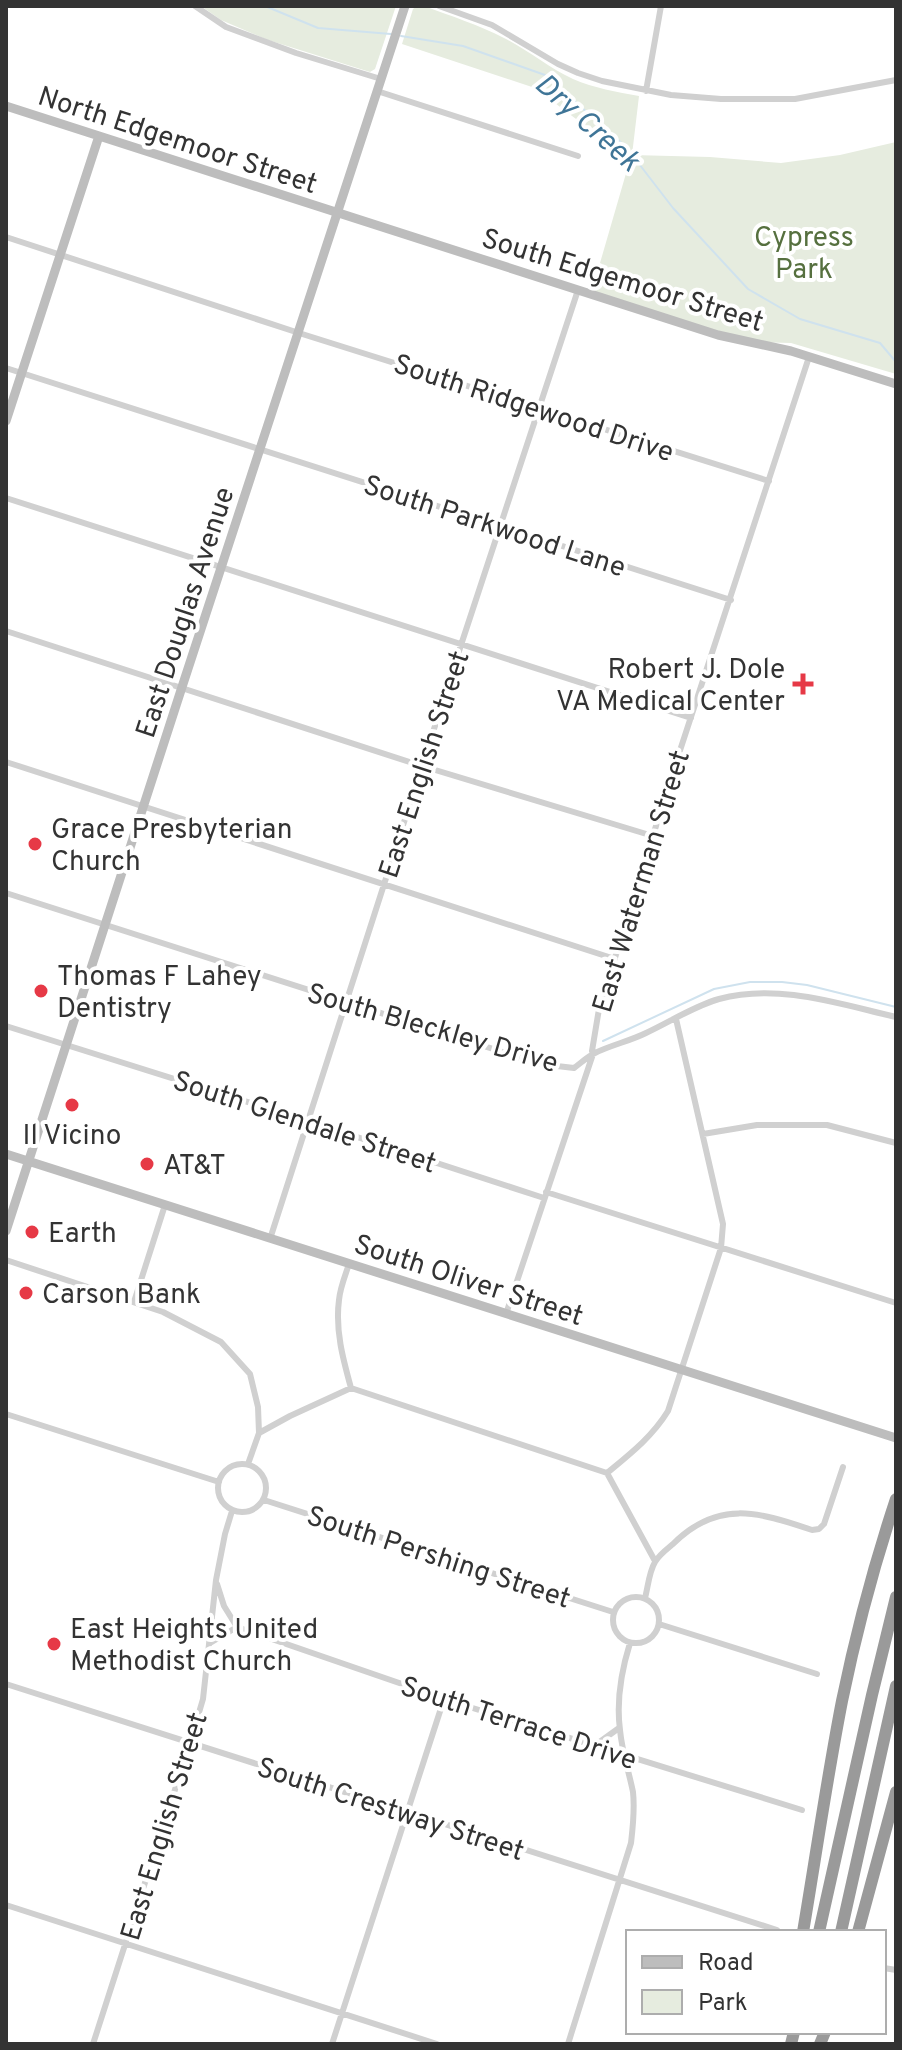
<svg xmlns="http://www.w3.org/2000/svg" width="902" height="2050" font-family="Overpass,sans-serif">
	<rect width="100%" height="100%" fill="#fff"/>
	<path fill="#e6ecdf" d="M201 6H396L375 69 370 72 268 40 221 20Z
		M417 6H424C451 16 479 25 504 38 528 50 549 68 573 79 594 88 617 92 639 96L632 155 710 157 781 163 840 155 896 142V374L791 343 746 342 591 294 627 170 584 125 535 88 402 44 413 9Z"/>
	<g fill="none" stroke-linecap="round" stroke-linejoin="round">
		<path stroke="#cfe2ee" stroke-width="2" d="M265 6 318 28 391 34
			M401 36 463 46 545 75 626 147 673 208 748 289 800 319 880 343 896 362
			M603 1041 714 989 750 982H782L807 985 896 1007"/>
		<path stroke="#d0d0d0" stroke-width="6" d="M195 6 226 27 296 53 381 79
			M439 6 492 25 558 64 578 73 602 81 671 95 721 99H795L896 80
			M377 91 578 156
			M646 91 661 6
			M6 237 299 333 769 481
			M6 368 731 600
			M6 498 691 718
			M6 631 422 766 653 836
			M6 762 615 959
			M6 893 540 1064 574 1068C581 1063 587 1057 595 1053 611 1045 630 1041 646 1033 670 1022 694 1006 719 999 778 983 839 1004 896 1017
			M6 1026 308 1121 544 1198
			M703 1134 757 1125H827L896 1143
			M546 1192 896 1303
			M270 1239 461 645 578 290
			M6 1260 163 1312 221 1342 250 1374 258 1407 259 1433 290 1416 351 1388 607 1473 655 1561
			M349 1264C345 1276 340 1288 339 1300 335 1330 343 1359 351 1388
			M134 1302 165 1205
			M506 1314 593 1054 592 1051 599 1009 670 781 809 357
			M6 1414 219 1482
			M218 1488a24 24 0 1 1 48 0a24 24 0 1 1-48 0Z
			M248 1464 259 1433
			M607 1473C630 1454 652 1437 668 1411L721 1248 723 1224 676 1019
			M264 1500 613 1612
			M613 1620a23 23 0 1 1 46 0a23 23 0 1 1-46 0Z
			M645 1598C648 1587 649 1572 655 1562 659 1555 667 1549 673 1544 718 1499 758 1512 812 1530L819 1529 824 1524 843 1467
			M659 1624 817 1674
			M237 1627 463 1705 802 1810
			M210 1643 237 1627 224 1606 217 1584
			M6 1684 777 1930
			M594 1746 619 1728
			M6 1905 437 2044
			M884 1968 896 1970
			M93 2044 190 1743 203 1699 216 1580 225 1534 232 1511
			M332 2044 444 1699
			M568 2044 631 1843C633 1826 635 1810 633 1792 629 1772 622 1752 620 1730 616 1700 621 1672 630 1643"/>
		<path stroke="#bdbdbd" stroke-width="9" d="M6 106 718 335 791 351 896 384
			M6 421 99 136
			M6 1154 896 1438
			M6 1231 182 687 405 6"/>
		<path stroke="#9a9a9a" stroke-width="12" d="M803 1932C816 1855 827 1778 842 1701 856 1633 874 1565 896 1499
			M819 1932 872 1695 896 1597
			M841 1932 896 1686
			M858 1932 896 1792
			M791 2044 794 2032
			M820 2044 825 2032"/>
	</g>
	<g fill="#e63946" stroke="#fff" stroke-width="3">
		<path d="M799 672h8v8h8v8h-8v8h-8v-8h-8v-8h8z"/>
		<circle cx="35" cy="844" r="8"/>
		<circle cx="41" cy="991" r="8"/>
		<circle cx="72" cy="1105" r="8"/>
		<circle cx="147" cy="1164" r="8"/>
		<circle cx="32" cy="1232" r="8"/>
		<circle cx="26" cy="1293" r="8"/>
		<circle cx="54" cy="1644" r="8"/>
	</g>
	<g text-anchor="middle" stroke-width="8" stroke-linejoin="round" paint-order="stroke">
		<g font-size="28" fill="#333" stroke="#fff">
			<text transform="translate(178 139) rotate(18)" y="10">North Edgemoor Street</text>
			<text transform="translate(623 279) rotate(17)" y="10">South Edgemoor Street</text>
			<text transform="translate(534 407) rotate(18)" y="10">South Ridgewood Drive</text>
			<text transform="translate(495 525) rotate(18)" y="10">South Parkwood Lane</text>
			<text transform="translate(184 612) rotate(-72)" y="10">East Douglas Avenue</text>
			<text transform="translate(423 764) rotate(-72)" y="10">East English Street</text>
			<text transform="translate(640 881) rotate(-73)" y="10">East Waterman Street</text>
			<text transform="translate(433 1027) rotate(16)" y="10">South Bleckley Drive</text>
			<text transform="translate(305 1121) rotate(18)" y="10">South Glendale Street</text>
			<text transform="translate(469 1279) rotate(18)" y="10">South Oliver Street</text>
			<text transform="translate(439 1556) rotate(18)" y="10">South Pershing Street</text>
			<text transform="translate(519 1722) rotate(18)" y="10">South Terrace Drive</text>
			<text transform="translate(391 1808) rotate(18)" y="10">South Crestway Street</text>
			<text transform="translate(163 1826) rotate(-73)" y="10">East English Street</text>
		</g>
		<g font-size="28" fill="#56703f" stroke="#fff">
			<text x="804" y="246">Cypress<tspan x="804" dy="32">Park</tspan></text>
		</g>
		<g font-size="28" fill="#333" stroke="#fff" text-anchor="start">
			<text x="785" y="678" text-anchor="end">Robert J. Dole<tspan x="785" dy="32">VA Medical Center</tspan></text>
			<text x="51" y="838">Grace Presbyterian<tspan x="51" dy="32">Church</tspan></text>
			<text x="57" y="985">Thomas F Lahey<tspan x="57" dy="32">Dentistry</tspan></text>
			<text x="72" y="1144" text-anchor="middle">Il Vicino</text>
			<text x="163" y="1174">AT&amp;T</text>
			<text x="48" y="1242">Earth</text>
			<text x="42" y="1303">Carson Bank</text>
			<text x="70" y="1638">East Heights United<tspan x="70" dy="32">Methodist Church</tspan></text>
		</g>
		<g font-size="30" font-style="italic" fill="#3f7597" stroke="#fff">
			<text transform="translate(588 122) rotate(42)" y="10">Dry Creek</text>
		</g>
	</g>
	<rect width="902" height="2050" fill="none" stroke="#333333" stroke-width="16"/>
	<rect x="626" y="1930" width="260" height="104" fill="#ffffff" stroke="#adadad" stroke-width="2"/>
	<rect x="642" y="1956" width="40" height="12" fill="#bdbdbd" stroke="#adadad" stroke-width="2"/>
	<text x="698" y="1970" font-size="24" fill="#333333">Road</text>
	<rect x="642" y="1990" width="40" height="24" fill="#e6ecdf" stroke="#adadad" stroke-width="2"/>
	<text x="698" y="2010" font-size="24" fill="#333333">Park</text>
</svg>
